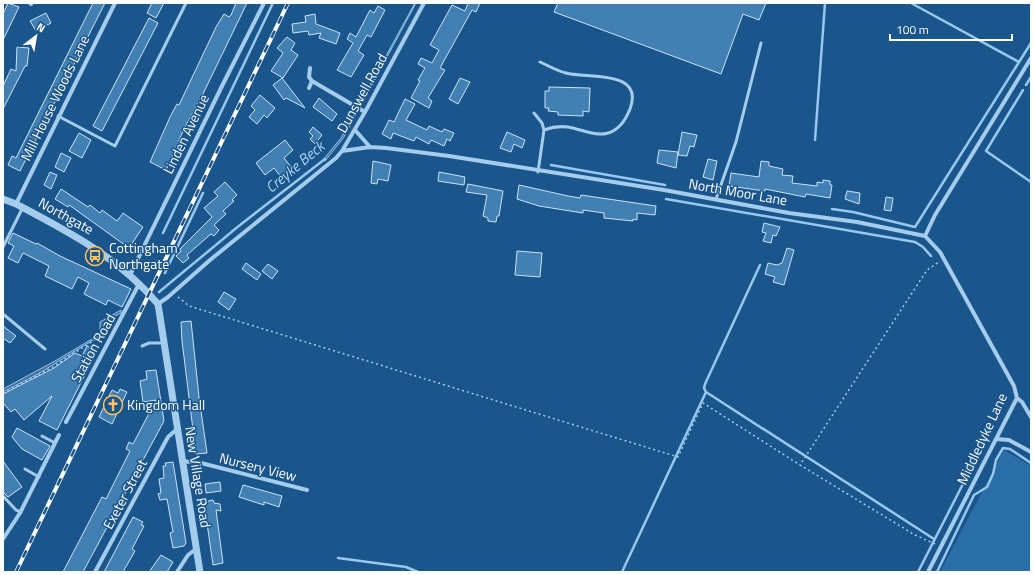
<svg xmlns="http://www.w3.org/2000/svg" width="1034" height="575" font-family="'Titillium Web',sans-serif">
	<rect width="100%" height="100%" fill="#1a558b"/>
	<path fill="#296ea7" d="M1004 450 1031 466V572H940Z"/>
	<path fill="#446f96" stroke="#97c8f0" d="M415 3H416L344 137 325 161 323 160 341 138Z
		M121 310V313L109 319 98 337 38 374 3 392V389L55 361 97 336 100 332V322Z"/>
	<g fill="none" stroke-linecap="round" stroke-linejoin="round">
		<path stroke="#97c8f0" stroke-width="2.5" d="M911 3 1019 62
			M1026 85 1031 77
			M1023 90 986 151 1031 182
			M815 140 825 3
			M551 165 665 185
			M666 199 915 242 923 247 931 256
			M832 209 853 212 915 227 1031 43
			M163 233 273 3
			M760 265 705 384 704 388 706 392 934 539
			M165 273 203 193
			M159 292 240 225 325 159
			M338 558 406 567 418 572
			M622 572 706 392
			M918 572 989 433
			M937 572 974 495 987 487 993 474 996 460 1003 448 1010 449 1031 463"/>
	</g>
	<path fill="#427fb3" stroke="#cae4fa" d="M8 3 19 7 3 40V14Z
		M93 3H105L20 171 8 165 12 156 16 158Z
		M152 3H164L156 18 147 13Z
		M236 3H247L202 96 185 127 178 142H180L166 170 150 162 170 117 177 104 179 105 216 27 224 14 229 17 231 15Z
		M468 3H480L476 12 472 10 440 68 445 70 428 98 432 101 429 108 411 98 420 81 418 80 425 68 418 64 421 58 432 63 439 50 430 45 452 5 465 11Z
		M558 3H766L759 20 743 14 721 74 554 12Z
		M378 6 385 10 371 37 367 35 358 51 364 55 351 77 337 70 353 43 347 39 350 33 356 37 370 10 374 13Z
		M46 13 51 23 36 31 30 21Z
		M315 14 316 24 340 33 336 44 319 38 321 33 309 35 308 31 293 33 292 24 306 22 305 16Z
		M149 18 158 23 102 131 93 126Z
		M287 37 295 43 291 50 298 55 283 78 271 71 283 53 277 48Z
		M17 47 29 48 27 66H25L3 109V86L11 69 16 71Z
		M282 78 305 108 286 98 284 100 273 85Z
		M460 78 470 82 458 104 449 99Z
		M549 87 590 88 589 112 583 111V116L558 115V112L548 111 549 108H545V91H549Z
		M260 95 275 108 267 118 264 115 257 124 249 117 255 110 251 106Z
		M319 98 337 114 332 121 313 107Z
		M405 99 415 104 406 120 427 130 429 126 442 132 444 129 454 133 450 141 447 139 444 146 431 140 429 144 416 137 414 141 393 133 391 139 382 134 389 120 394 122Z
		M313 127 322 135 315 144 310 139 313 136 309 132Z
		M507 132 525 140 522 148 514 144 511 152 500 148Z
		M682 132 697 135 694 147 690 146 687 156 678 155Z
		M79 133 91 140 82 158 69 151Z
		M285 140 293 150 284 158 292 168 281 177 274 168 265 175 256 163Z
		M659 150 678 152 676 168 657 163Z
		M61 153 71 158 64 172 55 167Z
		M708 159 717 161 713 180 703 177Z
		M373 161 391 165 388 181 378 179 377 184 371 183Z
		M761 161 769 162V166L783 169 782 175 793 176 792 183 817 186V182L823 183V180L830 181V185H832L830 198 806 194 805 197 765 189V191L729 186 731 173 759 177Z
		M50 172 57 175 51 189 44 185Z
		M439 172 465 177 464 185 438 181Z
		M225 182 237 195 232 200 234 201 223 211 226 214 214 225 219 230 214 236 211 234 204 240 187 255 189 258 183 263 176 256 181 251 180 249 212 217 204 208 218 196 214 192Z
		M468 184 503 191 499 216H497L496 222 488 221V218L483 216 487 195 466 192Z
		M519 185 568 196 580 198 581 195 656 206 655 215 637 213V220L633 219V221L604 218V213L583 210V213L539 206 517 199Z
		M61 189 88 207 90 205 100 213 102 210 117 221 123 213 143 227 129 248 69 205 68 207 55 199Z
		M847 191 860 193 859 204 845 199Z
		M886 197 893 198 891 211 884 210Z
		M764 223 780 227 776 236 773 235 771 243 763 241 766 233 762 232Z
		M13 233 36 244 37 243 60 256 131 289 122 307 108 300 106 305 84 294 89 283 78 277 72 289 45 276 49 266 23 253 18 263 8 258 14 246 8 243Z
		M787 248 794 250 784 285 773 282 775 277 765 274 768 263 777 265 782 263Z
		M517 251 542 253 540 277 515 275Z
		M246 263 261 274 257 280 242 269Z
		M268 264 278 271 272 279 262 271Z
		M224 292 236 299 229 310 218 302Z
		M191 321 199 397 207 453 196 454 182 341 181 322Z
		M3 326 16 336 10 343 3 338Z
		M87 346 97 351 57 430 39 421 52 396 24 420 15 409 11 412 3 403V394L54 368 75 353 82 356Z
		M156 370 164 421 83 572H63L102 497 106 499 130 451 126 449 129 442 133 444 156 400 143 402 140 381 147 379 146 371Z
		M120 389 127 392 112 424 99 417 112 390 118 393Z
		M17 428 50 446 42 460 22 449 12 437Z
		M3 461 22 487 8 497 3 492Z
		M173 462 186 543 184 546 173 548 170 533 173 532 167 499 160 500 158 494 161 493 159 479 164 478 163 466H166L165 463Z
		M220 482 221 491 206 493 205 484Z
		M243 485 282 496 279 507 264 502V505L239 497Z
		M213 500 214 503 220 504 221 511 216 510 223 563 213 565 204 502Z
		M133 517 143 522 141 525 144 526 132 549 135 551 123 572H104Z
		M161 555 173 562 167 572H149Z"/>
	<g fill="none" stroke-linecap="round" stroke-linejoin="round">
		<path stroke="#a4cced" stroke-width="1.5" stroke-dasharray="2 3" stroke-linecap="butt" d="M178 297 189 306 678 457 703 403 800 465
			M3 393 51 368 107 332
			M935 544 915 535 800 465 927 270 939 262"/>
		<path stroke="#a4cced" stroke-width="3" d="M540 62C549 66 557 71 566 73 587 79 645 69 630 109 626 119 619 130 608 133 596 137 580 129 568 127 560 126 552 127 544 130
			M534 113 542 123 544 130 538 172
			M58 116 115 146 186 3
			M716 199 736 142 761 43
			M3 247 23 207
			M3 314 45 349
			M142 346 149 343H163
			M42 436 55 443
			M25 469 39 477
			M3 496 16 510 21 512"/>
		<path stroke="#a4cced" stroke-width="4" d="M30 3 31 4
			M312 81 365 112
			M309 88 312 81 309 77 310 68
			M355 130 370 147
			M342 151 370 147 386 148 449 156 664 190 789 213 857 222 925 236
			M16 204 115 3
			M925 236 940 252 1014 386 1017 398 928 572
			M925 236 935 215 1031 58
			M130 275 222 86 264 3
			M158 304 168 297 210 260 336 158 342 151 365 112 424 3
			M1017 398 1022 402 1031 417
			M66 422 139 284
			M996 439 1009 440 1031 452
			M181 461 201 463 307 490
			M3 539 20 513 59 435
			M95 572 168 437 177 429
			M177 572 188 555 196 549"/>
		<path stroke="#a4cced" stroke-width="7" d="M3 199 16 204C69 232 118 257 158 304L200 572"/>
		<defs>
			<path id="rail" d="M16 572 288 3"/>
		</defs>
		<use href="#rail" stroke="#fff" stroke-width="4"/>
		<use href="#rail" stroke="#1a558b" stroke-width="2.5" stroke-dasharray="8" stroke-linecap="butt"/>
	</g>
	<defs>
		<symbol id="bus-ring" viewBox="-11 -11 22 22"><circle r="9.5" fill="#1a558b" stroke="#ffc260" stroke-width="1.5"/><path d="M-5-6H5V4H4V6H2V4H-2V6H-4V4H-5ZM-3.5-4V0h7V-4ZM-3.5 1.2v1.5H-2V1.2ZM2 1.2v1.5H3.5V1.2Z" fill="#ffc260"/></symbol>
		<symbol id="church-ring" viewBox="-11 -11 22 22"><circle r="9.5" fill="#1a558b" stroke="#ffc260" stroke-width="1.5"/><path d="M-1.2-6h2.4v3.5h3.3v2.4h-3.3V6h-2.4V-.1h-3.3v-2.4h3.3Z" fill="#ffc260"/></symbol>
	</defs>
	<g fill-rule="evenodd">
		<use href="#bus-ring" x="84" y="245" width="22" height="22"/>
		<use href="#church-ring" x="102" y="394" width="22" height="22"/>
	</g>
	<g text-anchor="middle" stroke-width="3" stroke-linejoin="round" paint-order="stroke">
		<g font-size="14" fill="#fff" stroke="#1a558b">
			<text transform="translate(362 93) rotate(-61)" y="5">Dunswell Road</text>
			<text transform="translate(55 98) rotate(-64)" y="5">Mill House Woods Lane</text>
			<text transform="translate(186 134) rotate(-64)" y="5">Linden Avenue</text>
			<text transform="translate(738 192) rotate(10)" y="5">North Moor Lane</text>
			<text transform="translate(66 216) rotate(29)" y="5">Northgate</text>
			<text transform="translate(93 348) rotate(-61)" y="5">Station Road</text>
			<text transform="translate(982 439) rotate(-65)" y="5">Middledyke Lane</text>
			<text transform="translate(258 467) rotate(14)" y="5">Nursery View</text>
			<text transform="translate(198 477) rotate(81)" y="5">New Village Road</text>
			<text transform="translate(125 494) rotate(-62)" y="5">Exeter Street</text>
		</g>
		<g font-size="14" fill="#fff" stroke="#1a558b" text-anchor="start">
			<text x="109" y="253">Cottingham<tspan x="109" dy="16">Northgate</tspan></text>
			<text x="127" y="410">Kingdom Hall</text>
		</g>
		<g font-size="15" font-style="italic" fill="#b0d6f5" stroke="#1a558b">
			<text transform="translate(295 167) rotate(-40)" y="5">Creyke Beck</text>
		</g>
	</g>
	<rect width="1034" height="575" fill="none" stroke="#ffffff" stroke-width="8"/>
	<g transform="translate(36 36) rotate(31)" stroke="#1a558b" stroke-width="3" paint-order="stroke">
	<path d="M0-3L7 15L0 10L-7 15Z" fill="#ffffff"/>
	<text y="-6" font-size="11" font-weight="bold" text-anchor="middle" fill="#ffffff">N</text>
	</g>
	<path d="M890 34v6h122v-6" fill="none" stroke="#ffffff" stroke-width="2"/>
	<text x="896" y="34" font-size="12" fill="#ffffff" stroke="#1a558b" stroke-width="3" paint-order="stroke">100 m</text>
</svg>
